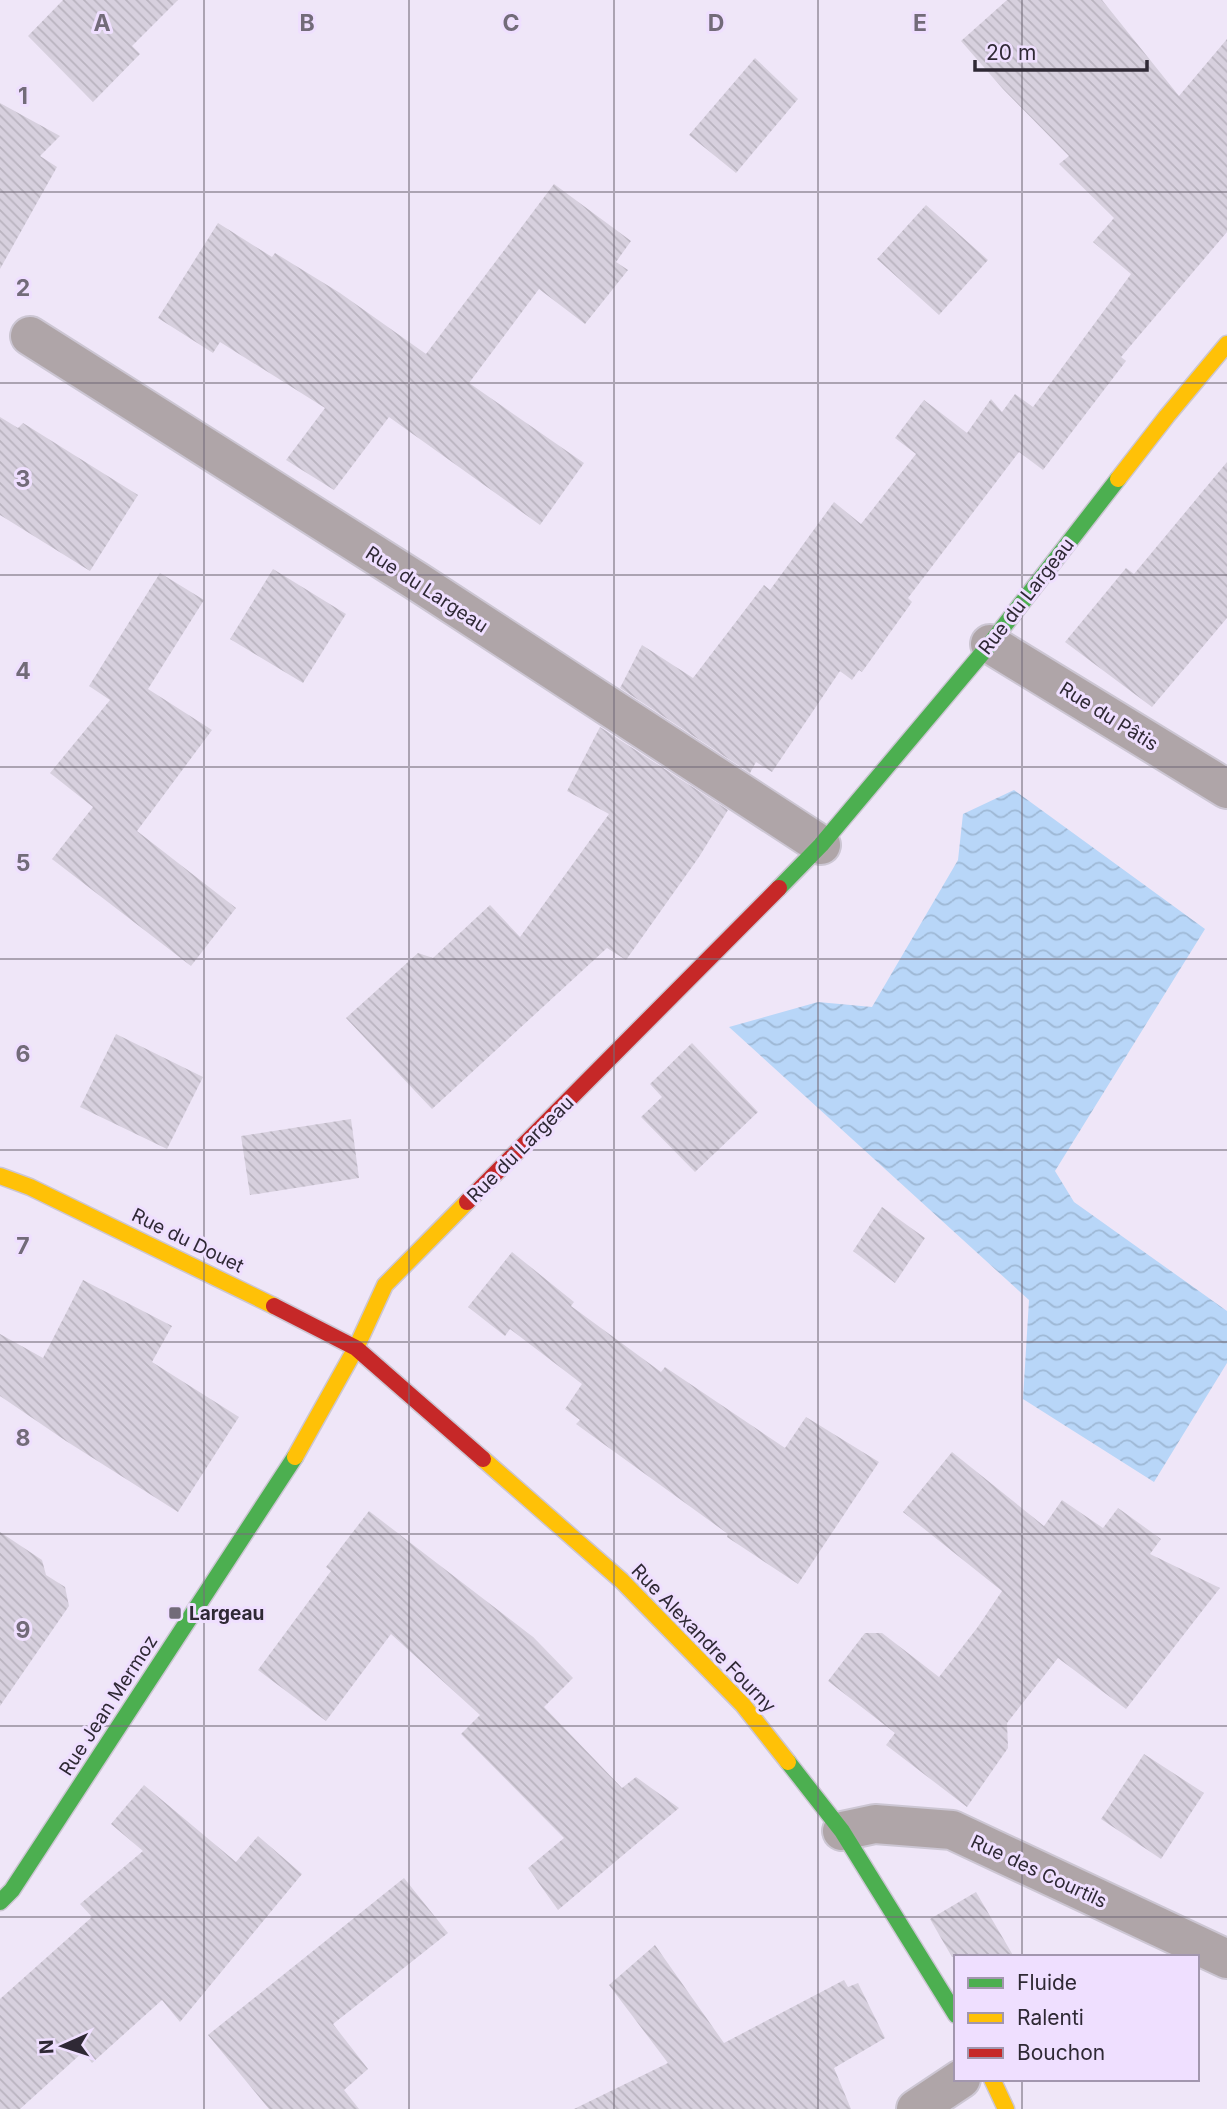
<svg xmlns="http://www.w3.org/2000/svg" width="1227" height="2109" font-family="Inter,sans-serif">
	<defs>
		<pattern id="water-waves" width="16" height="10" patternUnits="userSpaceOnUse" patternTransform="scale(1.75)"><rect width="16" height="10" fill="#b8d6f8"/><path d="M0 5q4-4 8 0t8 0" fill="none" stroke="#9eb8d5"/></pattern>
		<pattern id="building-back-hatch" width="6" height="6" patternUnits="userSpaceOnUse" patternTransform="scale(1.75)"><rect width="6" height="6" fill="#d7d0de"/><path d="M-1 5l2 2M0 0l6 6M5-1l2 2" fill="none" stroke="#b9b3bf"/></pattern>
	</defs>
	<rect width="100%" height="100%" fill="#efe6f8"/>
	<path fill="url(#water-waves)" d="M1014 790 1205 929 1055 1171 1074 1202 1227 1311V1363L1154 1482 1023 1399 1029 1300 729 1027 818 1002 872 1007 958 860 963 814Z"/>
	<path fill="url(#building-back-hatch)" d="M63 0H178L132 46 140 54 93 102 28 36Z
		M1007 0H1102L1179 96 1227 39V232L1121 357 1126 361 1043 470 1019 452 908 598 912 602 862 672 859 670 852 680 840 671 772 772 756 762 750 773 620 688 642 645 693 678 764 585 770 590 834 502 861 524 916 454 895 438 924 400 967 433 991 399 1002 412 1015 394 1033 407 1131 274 1093 242 1114 218 1059 164 1069 156 1003 89 961 41Z
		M755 58 798 99 736 173 689 135Z
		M0 103 60 136 40 156 57 167 0 269Z
		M554 184 631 241 616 262 628 270 585 324 539 289 469 383 584 463 540 525 389 417 334 490 286 460 325 408 220 342 213 353 158 318 218 223 272 257 275 253 340 293 426 354Z
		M926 205 988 260 939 315 877 259Z
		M0 417 18 428 23 423 138 495 90 571 0 515Z
		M1227 462V618L1152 707 1065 642 1126 568 1134 574Z
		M273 569 346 614 303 683 230 639Z
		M160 573 204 600 148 689 212 730 137 831 236 908 191 966 52 859 93 807 50 773 110 700 89 686Z
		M600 727 728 810 699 857 626 960 607 948 432 1109 346 1018 418 953 433 958 490 905 520 937 609 814 567 791Z
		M116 1034 203 1077 167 1149 80 1107Z
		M692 1043 758 1112 695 1172 641 1117 662 1097 650 1084Z
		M351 1119 359 1178 250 1195 241 1136Z
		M882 1207 925 1238 895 1283 853 1251Z
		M512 1252 574 1302 571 1306 661 1372 665 1367 785 1448 806 1417 879 1462 798 1584 727 1537 728 1534 576 1424 580 1420 565 1409 582 1384 510 1329 505 1336 468 1307Z
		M83 1280 172 1326 152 1362 239 1417 178 1512 66 1441 0 1396V1334L43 1358Z
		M952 1452 1044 1526 1062 1500 1103 1528 1118 1508 1161 1539 1150 1554 1220 1588 1126 1709 1058 1658 1007 1723 1008 1748 967 1807 886 1745 895 1733 828 1681 865 1633H882L939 1677 977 1628 1002 1591 903 1512Z
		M369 1511 533 1637 573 1678 544 1707 622 1788 636 1777 679 1808 558 1910 528 1868 564 1838 461 1734 480 1715 391 1634 326 1721 258 1670 331 1571 326 1567Z
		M0 1532 42 1560 46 1575 65 1587 69 1606 0 1706Z
		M1144 1754 1204 1793 1161 1859 1101 1819Z
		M144 1785 236 1862 258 1836 302 1874 180 2022 162 2000 92 2063 83 2052 20 2109H0V1999L92 1917 80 1904 143 1851 111 1824Z
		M404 1878 448 1933 333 2024 368 2069 344 2090 359 2109H269L208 2035Z
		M976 1892 1014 1957H952L930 1919Z
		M655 1945 724 2043 844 1980 848 1987 858 1983 885 2038 834 2068 851 2109H574L668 2063 609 1985Z"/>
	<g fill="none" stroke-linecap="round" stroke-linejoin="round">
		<defs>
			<path id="street" d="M30 336 418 582 821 845
				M990 644 1227 789
				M842 1831 875 1824 952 1830 1227 1959
				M916 2109 961 2079"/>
			<path id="fast" d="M779 888 821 845 990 644 1118 479
				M788 1762 842 1831 956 2015
				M0 1902 12 1890 295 1457"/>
			<path id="slow" d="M1118 479 1167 416 1227 344
				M0 1176 30 1187 274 1306
				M295 1457 356 1348 385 1285 467 1202
				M483 1459 622 1581 743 1705 788 1762
				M992 2079 1006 2109"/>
			<path id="jam" d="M467 1202 779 888
				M274 1306 356 1348 483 1459"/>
		</defs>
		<use href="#street" stroke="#ccc6d3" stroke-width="42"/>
		<use href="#fast" stroke="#ccc6d3" stroke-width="19"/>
		<use href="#slow" stroke="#ccc6d3" stroke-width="19"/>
		<use href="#jam" stroke="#ccc6d3" stroke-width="19"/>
		<use href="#street" stroke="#afa5a8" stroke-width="38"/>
		<use href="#fast" stroke="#4caf50" stroke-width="16"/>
		<use href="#slow" stroke="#ffc107" stroke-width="16"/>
		<use href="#jam" stroke="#c62828" stroke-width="16"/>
	</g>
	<path fill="none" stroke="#726b79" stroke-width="2" stroke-opacity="0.55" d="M204 0V2109M409 0V2109M614 0V2109M818 0V2109M1022 0V1957M0 192H1227M0 383H1227M0 575H1227M0 767H1227M0 959H1227M0 1150H1227M0 1342H1227M0 1534H1227M0 1726H1227M0 1917H1227M1022 2079V2109"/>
	<rect fill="#726b79" stroke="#efdfff" stroke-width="2.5" x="168" y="1606" width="14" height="14" rx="3.5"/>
	<g text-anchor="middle" stroke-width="6" stroke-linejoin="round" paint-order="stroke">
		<g font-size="19" fill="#2f2935" stroke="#efdfff">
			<text transform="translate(427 589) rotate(33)" y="7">Rue du Largeau</text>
			<text transform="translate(1026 596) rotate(-52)" y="7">Rue du Largeau</text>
			<text transform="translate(1109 716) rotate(32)" y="7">Rue du Pâtis</text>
			<text transform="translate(520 1149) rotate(-45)" y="7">Rue du Largeau</text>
			<text transform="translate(188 1240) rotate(26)" y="7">Rue du Douet</text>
			<text transform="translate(704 1638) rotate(46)" y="7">Rue Alexandre Fourny</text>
			<text transform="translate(108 1705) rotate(-57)" y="7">Rue Jean Mermoz</text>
			<text transform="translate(1039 1871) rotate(25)" y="7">Rue des Courtils</text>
		</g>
		<g font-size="19" font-weight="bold" fill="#2f2935" stroke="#efdfff" text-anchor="start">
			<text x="189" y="1620">Largeau</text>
		</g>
	</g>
	<g font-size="23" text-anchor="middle" font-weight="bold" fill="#726b79" stroke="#efdfff" stroke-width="6" stroke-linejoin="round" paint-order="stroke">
		<text x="102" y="31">A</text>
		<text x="307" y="31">B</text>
		<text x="511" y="31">C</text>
		<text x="716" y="31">D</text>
		<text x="920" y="31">E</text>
		<text x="23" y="104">1</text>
		<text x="23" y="296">2</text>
		<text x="23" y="487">3</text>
		<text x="23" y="679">4</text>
		<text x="23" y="871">5</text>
		<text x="23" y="1062">6</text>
		<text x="23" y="1254">7</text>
		<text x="23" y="1446">8</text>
		<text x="23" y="1638">9</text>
	</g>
	<rect x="954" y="1955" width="245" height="126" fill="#efdfff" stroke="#a296ae" stroke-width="2"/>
	<rect x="968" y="1978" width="35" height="10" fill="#4caf50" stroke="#a296ae" stroke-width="2"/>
	<text x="1017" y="1990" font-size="21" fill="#2f2935">Fluide</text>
	<rect x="968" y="2013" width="35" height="10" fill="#ffc107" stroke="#a296ae" stroke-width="2"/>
	<text x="1017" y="2025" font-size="21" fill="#2f2935">Ralenti</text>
	<rect x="968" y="2048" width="35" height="10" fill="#c62828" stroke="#a296ae" stroke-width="2"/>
	<text x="1017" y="2060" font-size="21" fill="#2f2935">Bouchon</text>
	<g transform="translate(63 2046) rotate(267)" stroke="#efdfff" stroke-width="5" paint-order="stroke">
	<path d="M0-5L12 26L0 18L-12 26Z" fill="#2f2935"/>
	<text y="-10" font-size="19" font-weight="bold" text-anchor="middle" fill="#2f2935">N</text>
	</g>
	<path d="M975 60v10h172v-10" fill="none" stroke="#2f2935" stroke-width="3.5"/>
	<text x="986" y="60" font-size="21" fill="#2f2935" stroke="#efdfff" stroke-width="5" paint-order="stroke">20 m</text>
</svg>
